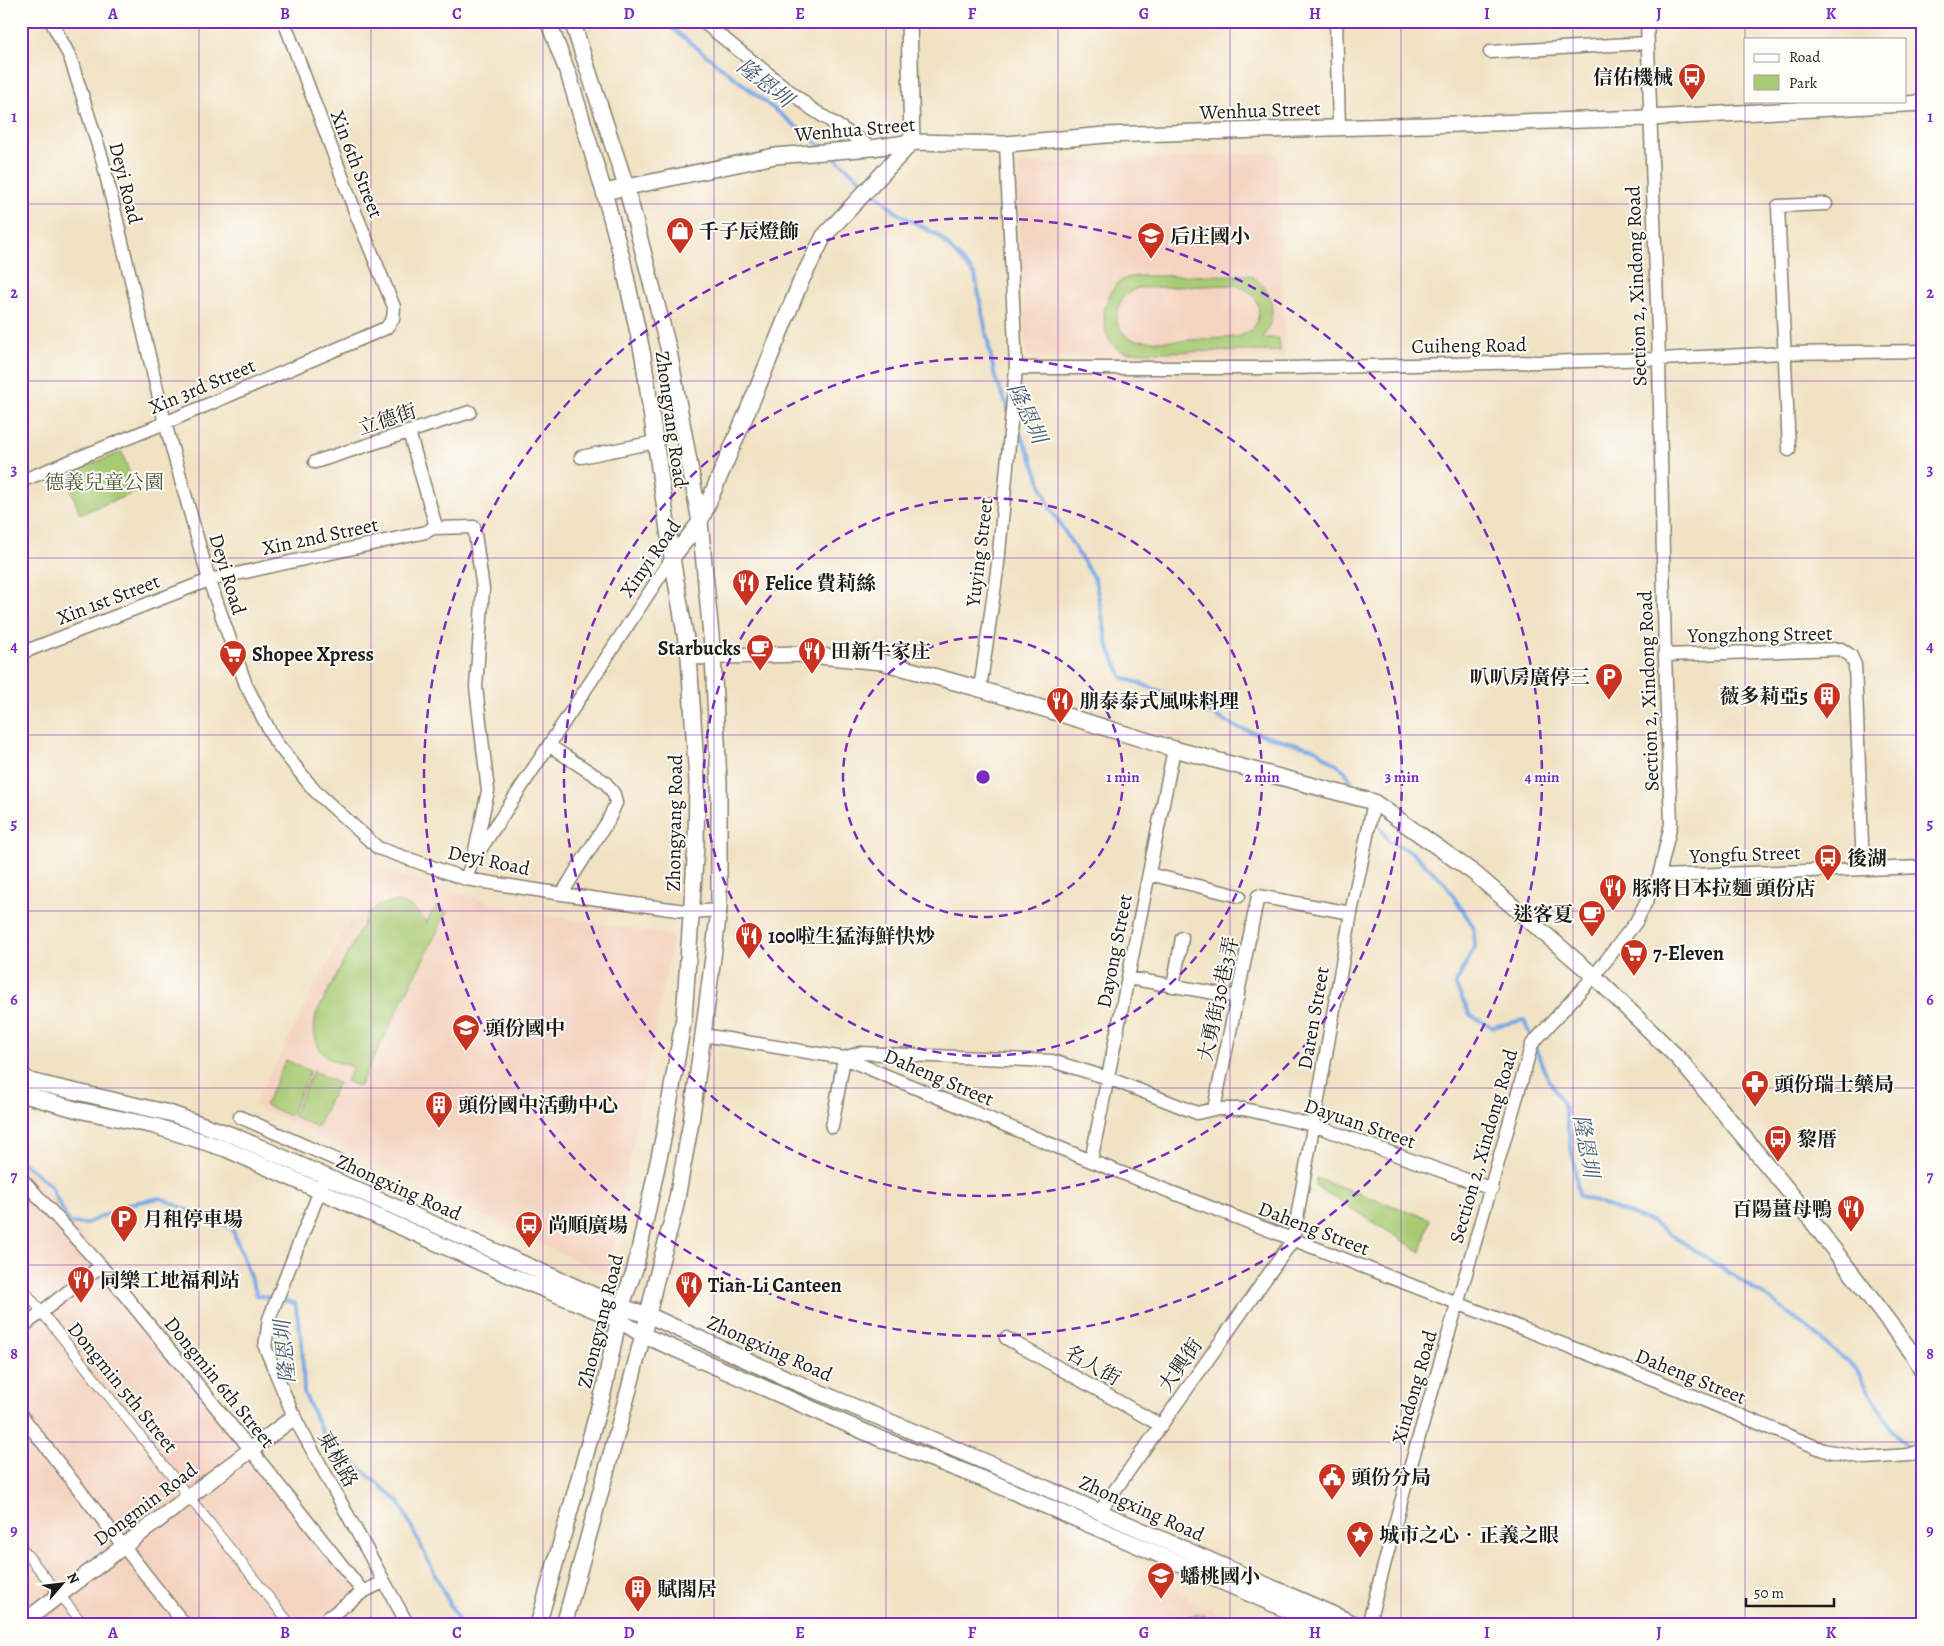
<svg xmlns="http://www.w3.org/2000/svg" width="1944" height="1646" font-family="Alegreya,'Noto Serif TC',serif">
	<rect width="100%" height="100%" fill="#fdfcf7"/>
	<filter id="ink" filterUnits="userSpaceOnUse"><feTurbulence type="fractalNoise" baseFrequency=".02" numOctaves="2"/><feDisplacementMap in="SourceGraphic" scale="10" xChannelSelector="R" yChannelSelector="G"/><feConvolveMatrix kernelMatrix="1 2 1 2 8 2 1 2 1" color-interpolation-filters="sRGB"/></filter>
	<filter id="wash" filterUnits="userSpaceOnUse"><feTurbulence type="fractalNoise" baseFrequency=".0096" numOctaves="4" result="noise"/><feDisplacementMap in="SourceGraphic" scale="20" xChannelSelector="R" yChannelSelector="G"/><feGaussianBlur stdDeviation="1.12" result="paint"/><feColorMatrix in="noise" values="0 0 0 0 0 0 0 0 0 0 0 0 0 0 0 0 0 1.4 0 .05"/><feComposite in="paint" operator="in"/></filter>
	<g filter="url(#wash)">
		<rect width="100%" height="100%" fill="#f1e2c4"/>
		<path fill="#f4d3c0" d="M1277 153 1285 358 1026 356 1017 165Z
			M377 869 516 910 673 936 607 1276 254 1105Z
			M21 1160 375 1595 337 1625H21Z
			M1143 1575 1243 1625H1115Z"/>
		<path fill="#a7ca73" stroke="#627348" fill-rule="evenodd" d="M1250 275C1274 290 1279 316 1262 338H1279L1280 351 1126 352C1123 351 1118 350 1115 347 1097 331 1102 287 1127 278 1131 276 1138 277 1142 276ZM1233 285C1265 290 1268 329 1237 337 1218 338 1143 345 1130 338 1107 325 1116 295 1138 288Z
			M122 452 136 492 80 514 65 474Z
			M392 902C408 902 418 910 426 923L436 906 447 912 359 1087 346 1081 353 1067C347 1064 341 1064 334 1061 315 1052 312 1033 316 1014L369 913 379 905Z
			M286 1060 310 1071 290 1116 265 1105Z
			M313 1071 338 1083 317 1127 293 1116Z
			M1316 1178 1430 1219 1421 1252 1316 1186Z
			M1201 1613 1223 1625H1174L1183 1618Z"/>
		<g fill="none" stroke-linecap="round" stroke-linejoin="round">
			<path stroke="#7ba9e4" stroke-width="4" d="M663 21 822 147
				M833 156 868 186
				M873 191 897 213 939 236 975 275 995 378 1008 407
				M1015 422 1031 457 1050 508 1095 580 1108 646 1122 677 1190 702 1238 728 1315 749 1345 771 1359 794
				M1378 824 1389 841 1413 853 1444 882 1473 926 1475 946 1455 984 1470 1015 1492 1027 1524 1020 1532 1040
				M1535 1047 1545 1072 1565 1109 1579 1196 1652 1222 1772 1301 1806 1326 1856 1369 1892 1430 1910 1451
				M21 1161 50 1185 69 1223 85 1224 129 1204 160 1198 232 1228 257 1295 295 1303 302 1343 304 1393 325 1438 399 1502 458 1620
				M1915 1456 1923 1466"/>
		</g>
	</g>
	<g filter="url(#ink)">
		<g fill="none" stroke-linecap="round" stroke-linejoin="round">
			<defs>
				<path id="pedestrian" d="M21 1286 291 1625
					M21 1547 84 1625"/>
				<path id="minor" d="M51 21 70 57 102 158 165 423 209 580 246 685 275 741 314 790 378 848 466 879 562 894 692 912 719 910
					M702 21 812 109 872 148
					M1336 21 1339 127
					M1490 52 1647 43
					M1016 368H1291L1659 359 1785 353 1923 351
					M1789 450 1778 206 1826 204
					M581 457 655 442
					M315 462 470 412
					M21 481 165 423 386 328 393 319 394 307 356 214 284 21
					M433 528 474 527 483 589 476 687 488 791 474 855
					M21 653 209 580 426 532 433 528 435 523 409 432
					M1665 655 1841 649 1851 656 1855 665 1863 869
					M980 689 998 564 1016 368 1006 144
					M550 746 605 782 614 794 616 803 608 821 577 869 562 894
					M1149 874 1239 896
					M1659 876 1923 867
					M466 879 472 862 672 558
					M1128 978 1238 997
					M1173 986 1182 938
					M703 1035 844 1058 1091 1161 1663 1383 1823 1450 1865 1458 1909 1455 1923 1450
					M1214 1109 1258 896 1351 913
					M240 1117 339 1161
					M832 1127 844 1058 860 1053 1052 1061 1108 1078 1197 1113 1214 1109H1244L1313 1125 1492 1189
					M1091 1161 1174 749
					M21 1178 101 1266 251 1450 363 1592
					M323 1183 269 1319 265 1347 294 1417 408 1625
					M21 1328 101 1266
					M1006 1338 1160 1425
					M21 1415 185 1625
					M1100 1511 1293 1240 1351 913 1374 802
					M318 1625 363 1592 383 1582
					M1368 1625 1412 1461 1532 1044 1594 976 1636 922 1659 876 1671 824 1665 655 1659 359 1647 21"/>
				<path id="tertiary" d="M604 192 775 156 872 148 912 142 1006 144 1105 135 1649 118 1923 103
					M672 558 700 522 757 389 801 281 824 236 912 142 909 21
					M689 657 798 654 882 662 980 689 1174 749 1374 802 1474 873 1594 976 1679 1059 1796 1200 1913 1354 1923 1372
					M21 1075 30 1081 42 1084 169 1113 232 1135 621 1307 648 1315 788 1379 1000 1468 1357 1625
					M21 1094 78 1110 155 1126 226 1149 502 1272 619 1320 643 1335 881 1439 993 1483 1322 1625
					M21 1624 294 1417
					M538 1625 604 1389 621 1307 635 1269 664 1134 684 1017 696 846 697 782 689 657 672 558 643 356 622 258 604 192 569 76 548 21
					M564 1625 629 1389 648 1315 655 1284 675 1209 691 1122 703 1035 719 910V783L713 656 700 522 669 351 626 186 572 21"/>
			</defs>
			<use href="#pedestrian" stroke="#867f70" stroke-width="11"/>
			<use href="#minor" stroke="#867f70" stroke-width="15"/>
			<use href="#tertiary" stroke="#867f70" stroke-width="18"/>
			<use href="#pedestrian" stroke="#fff" stroke-width="9"/>
			<use href="#minor" stroke="#fff" stroke-width="12"/>
			<use href="#tertiary" stroke="#fff" stroke-width="15"/>
		</g>
	</g>
	<path fill="none" stroke="#7b2cbf" stroke-width="1" stroke-opacity="0.55" d="M199 21V1625M371 21V1625M543 21V1625M714 21V1625M886 21V1625M1058 21V1625M1230 21V1625M1401 21V1625M1573 21V1625M1745 21V1625M21 204H1923M21 381H1923M21 558H1923M21 735H1923M21 911H1923M21 1088H1923M21 1265H1923M21 1442H1923"/>
	<g fill="none" stroke="#7b2cbf" stroke-width="2.5" stroke-dasharray="9 6">
		<circle cx="983" cy="777" r="140"/>
		<circle cx="983" cy="777" r="279"/>
		<circle cx="983" cy="777" r="419"/>
		<circle cx="983" cy="777" r="559"/>
	</g>
	<defs>
		<symbol id="bus-pin" viewBox="-11 -11 22 30"><path d="M0 17L-7.5 6A9.5 9.5 0 1 1 7.5 6Z" fill="#c8321e" stroke="#fdfcf7"/><path d="M-5-6H5V4H4V6H2V4H-2V6H-4V4H-5ZM-3.5-4V0h7V-4ZM-3.5 1.2v1.5H-2V1.2ZM2 1.2v1.5H3.5V1.2Z" fill="#fff"/></symbol>
		<symbol id="shop-pin" viewBox="-11 -11 22 30"><path d="M0 17L-7.5 6A9.5 9.5 0 1 1 7.5 6Z" fill="#c8321e" stroke="#fdfcf7"/><path d="M-5-2.5h2.3a2.7 3.5 0 0 1 5.4 0H5L5.5 6h-11ZM-1.5-2.5h3a1.5 2.3 0 0 0-3 0Z" fill="#fff"/></symbol>
		<symbol id="school-pin" viewBox="-11 -11 22 30"><path d="M0 17L-7.5 6A9.5 9.5 0 1 1 7.5 6Z" fill="#c8321e" stroke="#fdfcf7"/><path d="M0-5L7-2L0 1L-7-2ZM-4 1L0 2.5L4 1V4Q0 6-4 4Z" fill="#fff"/></symbol>
		<symbol id="restaurant-pin" viewBox="-11 -11 22 30"><path d="M0 17L-7.5 6A9.5 9.5 0 1 1 7.5 6Z" fill="#c8321e" stroke="#fdfcf7"/><path d="M-5-6h1v4h1v-4h1v4h1v-4h1v5L-1.5 .5V6h-2V.5L-5-1ZM5-6V6H3V1.5H1.5Q1.5-4 5-6Z" fill="#fff"/></symbol>
		<symbol id="cafe-pin" viewBox="-11 -11 22 30"><path d="M0 17L-7.5 6A9.5 9.5 0 1 1 7.5 6Z" fill="#c8321e" stroke="#fdfcf7"/><path d="M-5.5-4.5H6V0H3Q3 3.5 0 3.5H-2.5Q-5.5 3.5-5.5 0ZM3-3.2v2h1.7v-2ZM-6 4.5H4V6H-6Z" fill="#fff"/></symbol>
		<symbol id="supermarket-pin" viewBox="-11 -11 22 30"><path d="M0 17L-7.5 6A9.5 9.5 0 1 1 7.5 6Z" fill="#c8321e" stroke="#fdfcf7"/><path d="M-6-5.5h2.5l.6 2H6L4.5 2H-2.5L-4.4-4H-6ZM-1.5 3.2a1.3 1.3 0 1 0 .1 0ZM3 3.2a1.3 1.3 0 1 0 .1 0Z" fill="#fff"/></symbol>
		<symbol id="parking-pin" viewBox="-11 -11 22 30"><path d="M0 17L-7.5 6A9.5 9.5 0 1 1 7.5 6Z" fill="#c8321e" stroke="#fdfcf7"/><path d="M-3.5-5.5H1a3.5 3.5 0 0 1 0 7H-1V5.5H-3.5ZM-1-3.4V-.6H.8a1.4 1.4 0 0 0 0-2.8Z" fill="#fff"/></symbol>
		<symbol id="building-pin" viewBox="-11 -11 22 30"><path d="M0 17L-7.5 6A9.5 9.5 0 1 1 7.5 6Z" fill="#c8321e" stroke="#fdfcf7"/><path d="M-4-6H4V6H1V3H-1V6H-4ZM-2.5-4.3h1.7v1.8h-1.7ZM.8-4.3h1.7v1.8H.8ZM-2.5-1h1.7V.8h-1.7ZM.8-1h1.7V.8H.8Z" fill="#fff"/></symbol>
		<symbol id="pharmacy-pin" viewBox="-11 -11 22 30"><path d="M0 17L-7.5 6A9.5 9.5 0 1 1 7.5 6Z" fill="#c8321e" stroke="#fdfcf7"/><path d="M-2-6h4v4h4v4h-4v4h-4v-4h-4v-4h4Z" fill="#fff"/></symbol>
		<symbol id="civic-pin" viewBox="-11 -11 22 30"><path d="M0 17L-7.5 6A9.5 9.5 0 1 1 7.5 6Z" fill="#c8321e" stroke="#fdfcf7"/><path d="M-.6-6.5H3V-4.5H.6V-3L4-1V1h2V6H-6V1h2V-1L-.6-3ZM-1.2 2.5V6h2.4V2.5Z" fill="#fff"/></symbol>
		<symbol id="sight-pin" viewBox="-11 -11 22 30"><path d="M0 17L-7.5 6A9.5 9.5 0 1 1 7.5 6Z" fill="#c8321e" stroke="#fdfcf7"/><path d="M0-6L1.8-2.2L6-1.7L2.9 1.2L3.7 5.4L0 3.3L-3.7 5.4L-2.9 1.2L-6-1.7L-1.8-2.2Z" fill="#fff"/></symbol>
	</defs>
	<g fill-rule="evenodd">
		<use href="#bus-pin" x="1676" y="61" width="32" height="43"/>
		<use href="#shop-pin" x="664" y="215" width="32" height="43"/>
		<use href="#school-pin" x="1135" y="220" width="32" height="43"/>
		<use href="#restaurant-pin" x="730" y="567" width="32" height="43"/>
		<use href="#cafe-pin" x="744" y="632" width="32" height="43"/>
		<use href="#restaurant-pin" x="796" y="635" width="32" height="43"/>
		<use href="#supermarket-pin" x="217" y="638" width="32" height="43"/>
		<use href="#parking-pin" x="1593" y="661" width="32" height="43"/>
		<use href="#building-pin" x="1811" y="680" width="32" height="43"/>
		<use href="#restaurant-pin" x="1044" y="685" width="32" height="43"/>
		<use href="#bus-pin" x="1812" y="842" width="32" height="43"/>
		<use href="#restaurant-pin" x="1597" y="872" width="32" height="43"/>
		<use href="#cafe-pin" x="1576" y="898" width="32" height="43"/>
		<use href="#restaurant-pin" x="733" y="920" width="32" height="43"/>
		<use href="#supermarket-pin" x="1618" y="937" width="32" height="43"/>
		<use href="#school-pin" x="450" y="1012" width="32" height="43"/>
		<use href="#pharmacy-pin" x="1739" y="1068" width="32" height="43"/>
		<use href="#building-pin" x="423" y="1089" width="32" height="43"/>
		<use href="#bus-pin" x="1762" y="1123" width="32" height="43"/>
		<use href="#restaurant-pin" x="1835" y="1193" width="32" height="43"/>
		<use href="#parking-pin" x="108" y="1203" width="32" height="43"/>
		<use href="#bus-pin" x="513" y="1209" width="32" height="43"/>
		<use href="#restaurant-pin" x="65" y="1264" width="32" height="43"/>
		<use href="#restaurant-pin" x="673" y="1269" width="32" height="43"/>
		<use href="#civic-pin" x="1316" y="1461" width="32" height="43"/>
		<use href="#sight-pin" x="1344" y="1519" width="32" height="43"/>
		<use href="#school-pin" x="1145" y="1560" width="32" height="43"/>
		<use href="#building-pin" x="622" y="1573" width="32" height="43"/>
	</g>
	<g text-anchor="middle" stroke-width="4" stroke-linejoin="round" paint-order="stroke">
		<g font-size="20" font-weight="bold" fill="#1c1c1c" stroke="#fdfcf7" text-anchor="start">
			<text x="1673" y="84" text-anchor="end">信佑機械</text>
			<text x="699" y="238">千子辰燈飾</text>
			<text x="1170" y="243">后庄國小</text>
			<text x="765" y="590">Felice 費莉絲</text>
			<text x="741" y="655" text-anchor="end">Starbucks</text>
			<text x="831" y="658">田新牛家庄</text>
			<text x="252" y="661">Shopee Xpress</text>
			<text x="1590" y="684" text-anchor="end">叭叭房廣停三</text>
			<text x="1808" y="703" text-anchor="end">薇多莉亞5</text>
			<text x="1079" y="708">朋泰泰式風味料理</text>
			<text x="1847" y="865">後湖</text>
			<text x="1632" y="895">豚將日本拉麵 頭份店</text>
			<text x="1573" y="921" text-anchor="end">迷客夏</text>
			<text x="768" y="943">100啦生猛海鮮快炒</text>
			<text x="1653" y="960">7-Eleven</text>
			<text x="485" y="1035">頭份國中</text>
			<text x="1774" y="1091">頭份瑞士藥局</text>
			<text x="458" y="1112">頭份國中活動中心</text>
			<text x="1797" y="1146">黎厝</text>
			<text x="1832" y="1216" text-anchor="end">百陽薑母鴨</text>
			<text x="143" y="1226">月租停車場</text>
			<text x="548" y="1232">尚順廣場</text>
			<text x="100" y="1287">同樂工地福利站</text>
			<text x="708" y="1292">Tian-Li Canteen</text>
			<text x="1351" y="1484">頭份分局</text>
			<text x="1379" y="1542">城市之心‧正義之眼</text>
			<text x="1180" y="1583">蟠桃國小</text>
			<text x="657" y="1596">賦閣居</text>
		</g>
		<g font-size="20" fill="#1c1c1c" stroke="#fdfcf7">
			<text transform="translate(1260 110) rotate(-2)" y="7">Wenhua Street</text>
			<text transform="translate(855 129) rotate(-5)" y="7">Wenhua Street</text>
			<text transform="translate(357 164) rotate(69)" y="7">Xin 6th Street</text>
			<text transform="translate(126 183) rotate(76)" y="7">Deyi Road</text>
			<text transform="translate(1636 286) rotate(-92)" y="7">Section 2, Xindong Road</text>
			<text transform="translate(1469 345) rotate(-1)" y="7">Cuiheng Road</text>
			<text transform="translate(202 386) rotate(-23)" y="7">Xin 3rd Street</text>
			<text transform="translate(387 419) rotate(-18)" y="7">立德街</text>
			<text transform="translate(672 419) rotate(82)" y="7">Zhongyang Road</text>
			<text transform="translate(320 536) rotate(-12)" y="7">Xin 2nd Street</text>
			<text transform="translate(979 552) rotate(-83)" y="7">Yuying Street</text>
			<text transform="translate(650 558) rotate(-55)" y="7">Xinyi Road</text>
			<text transform="translate(228 574) rotate(73)" y="7">Deyi Road</text>
			<text transform="translate(108 599) rotate(-21)" y="7">Xin 1st Street</text>
			<text transform="translate(1760 634) rotate(-1)" y="7">Yongzhong Street</text>
			<text transform="translate(1648 691) rotate(-92)" y="7">Section 2, Xindong Road</text>
			<text transform="translate(674 823) rotate(-89)" y="7">Zhongyang Road</text>
			<text transform="translate(1745 854) rotate(-2)" y="7">Yongfu Street</text>
			<text transform="translate(489 860) rotate(12)" y="7">Deyi Road</text>
			<text transform="translate(1114 951) rotate(-79)" y="7">Dayong Street</text>
			<text transform="translate(1218 999) rotate(-78)" y="7">大勇街30巷3弄</text>
			<text transform="translate(1313 1018) rotate(-80)" y="7">Daren Street</text>
			<text transform="translate(939 1077) rotate(23)" y="7">Daheng Street</text>
			<text transform="translate(1360 1123) rotate(19)" y="7">Dayuan Street</text>
			<text transform="translate(1483 1146) rotate(-74)" y="7">Section 2, Xindong Road</text>
			<text transform="translate(399 1187) rotate(24)" y="7">Zhongxing Road</text>
			<text transform="translate(1314 1228) rotate(21)" y="7">Daheng Street</text>
			<text transform="translate(600 1321) rotate(-76)" y="7">Zhongyang Road</text>
			<text transform="translate(770 1348) rotate(24)" y="7">Zhongxing Road</text>
			<text transform="translate(1093 1365) rotate(30)" y="7">名人街</text>
			<text transform="translate(1180 1365) rotate(-55)" y="7">大興街</text>
			<text transform="translate(1691 1376) rotate(22)" y="7">Daheng Street</text>
			<text transform="translate(220 1382) rotate(51)" y="7">Dongmin 6th Street</text>
			<text transform="translate(123 1387) rotate(51)" y="7">Dongmin 5th Street</text>
			<text transform="translate(1414 1387) rotate(-74)" y="7">Xindong Road</text>
			<text transform="translate(338 1459) rotate(61)" y="7">東桃路</text>
			<text transform="translate(145 1504) rotate(-37)" y="7">Dongmin Road</text>
			<text transform="translate(1142 1508) rotate(24)" y="7">Zhongxing Road</text>
		</g>
		<g font-size="20" fill="#4d593a" stroke="#fdfcf7">
			<text x="104" y="489">德義兒童公園</text>
		</g>
		<g font-size="21" font-style="italic" fill="#475b76" stroke="#fdfcf7">
			<text transform="translate(765 83) rotate(38)" y="7">隆恩圳</text>
			<text transform="translate(1027 413) rotate(65)" y="7">隆恩圳</text>
			<text transform="translate(1586 1146) rotate(80)" y="7">隆恩圳</text>
			<text transform="translate(285 1352) rotate(-95)" y="7">隆恩圳</text>
		</g>
	</g>
	<circle cx="983" cy="777" r="8" fill="#7b2cbf" stroke="#fdfcf7" stroke-width="2.5"/>
	<g font-size="15" text-anchor="middle" font-weight="bold" fill="#7b2cbf" stroke="#fdfcf7" stroke-width="4" stroke-linejoin="round" paint-order="stroke">
		<text x="1123" y="782">1 min</text>
		<text x="1262" y="782">2 min</text>
		<text x="1402" y="782">3 min</text>
		<text x="1542" y="782">4 min</text>
	</g>
	<rect width="1944" height="1646" fill="none" stroke="#fdfcf7" stroke-width="55"/>
	<rect x="1744" y="38" width="162" height="65" fill="#fdfcf7" stroke="#a3a29f"/>
	<rect x="1754" y="54" width="25" height="8" fill="#ffffff" stroke="#a3a29f"/>
	<text x="1789" y="62" font-size="15" fill="#1c1c1c">Road</text>
	<rect x="1754" y="75" width="25" height="15" fill="#a7ca73" stroke="#a3a29f"/>
	<text x="1789" y="88" font-size="15" fill="#1c1c1c">Park</text>
	<g transform="translate(62 1584) rotate(62)" stroke="#fdfcf7" stroke-width="4" paint-order="stroke">
	<path d="M0-4L9 19L0 12L-9 19Z" fill="#1c1c1c"/>
	<text y="-8" font-size="14" font-weight="bold" text-anchor="middle" fill="#1c1c1c">N</text>
	</g>
	<path d="M1746 1598v8h88v-8" fill="none" stroke="#1c1c1c" stroke-width="2.5"/>
	<text x="1754" y="1598" font-size="15" fill="#1c1c1c" stroke="#fdfcf7" stroke-width="4" paint-order="stroke">50 m</text>
	<rect x="28" y="28" width="1888" height="1590" fill="none" stroke="#7b2cbf" stroke-width="2"/>
	<g font-size="16" text-anchor="middle" font-weight="bold" fill="#7b2cbf">
		<text x="113" y="19">A</text>
		<text x="285" y="19">B</text>
		<text x="457" y="19">C</text>
		<text x="629" y="19">D</text>
		<text x="800" y="19">E</text>
		<text x="972" y="19">F</text>
		<text x="1144" y="19">G</text>
		<text x="1315" y="19">H</text>
		<text x="1487" y="19">I</text>
		<text x="1659" y="19">J</text>
		<text x="1831" y="19">K</text>
		<text x="14" y="122">1</text>
		<text x="1930" y="122">1</text>
		<text x="14" y="298">2</text>
		<text x="1930" y="298">2</text>
		<text x="14" y="475">3</text>
		<text x="1930" y="475">3</text>
		<text x="14" y="652">4</text>
		<text x="1930" y="652">4</text>
		<text x="14" y="829">5</text>
		<text x="1930" y="829">5</text>
		<text x="14" y="1005">6</text>
		<text x="1930" y="1005">6</text>
		<text x="14" y="1182">7</text>
		<text x="1930" y="1182">7</text>
		<text x="14" y="1359">8</text>
		<text x="1930" y="1359">8</text>
		<text x="14" y="1536">9</text>
		<text x="1930" y="1536">9</text>
		<text x="113" y="1638">A</text>
		<text x="285" y="1638">B</text>
		<text x="457" y="1638">C</text>
		<text x="629" y="1638">D</text>
		<text x="800" y="1638">E</text>
		<text x="972" y="1638">F</text>
		<text x="1144" y="1638">G</text>
		<text x="1315" y="1638">H</text>
		<text x="1487" y="1638">I</text>
		<text x="1659" y="1638">J</text>
		<text x="1831" y="1638">K</text>
	</g>
</svg>
